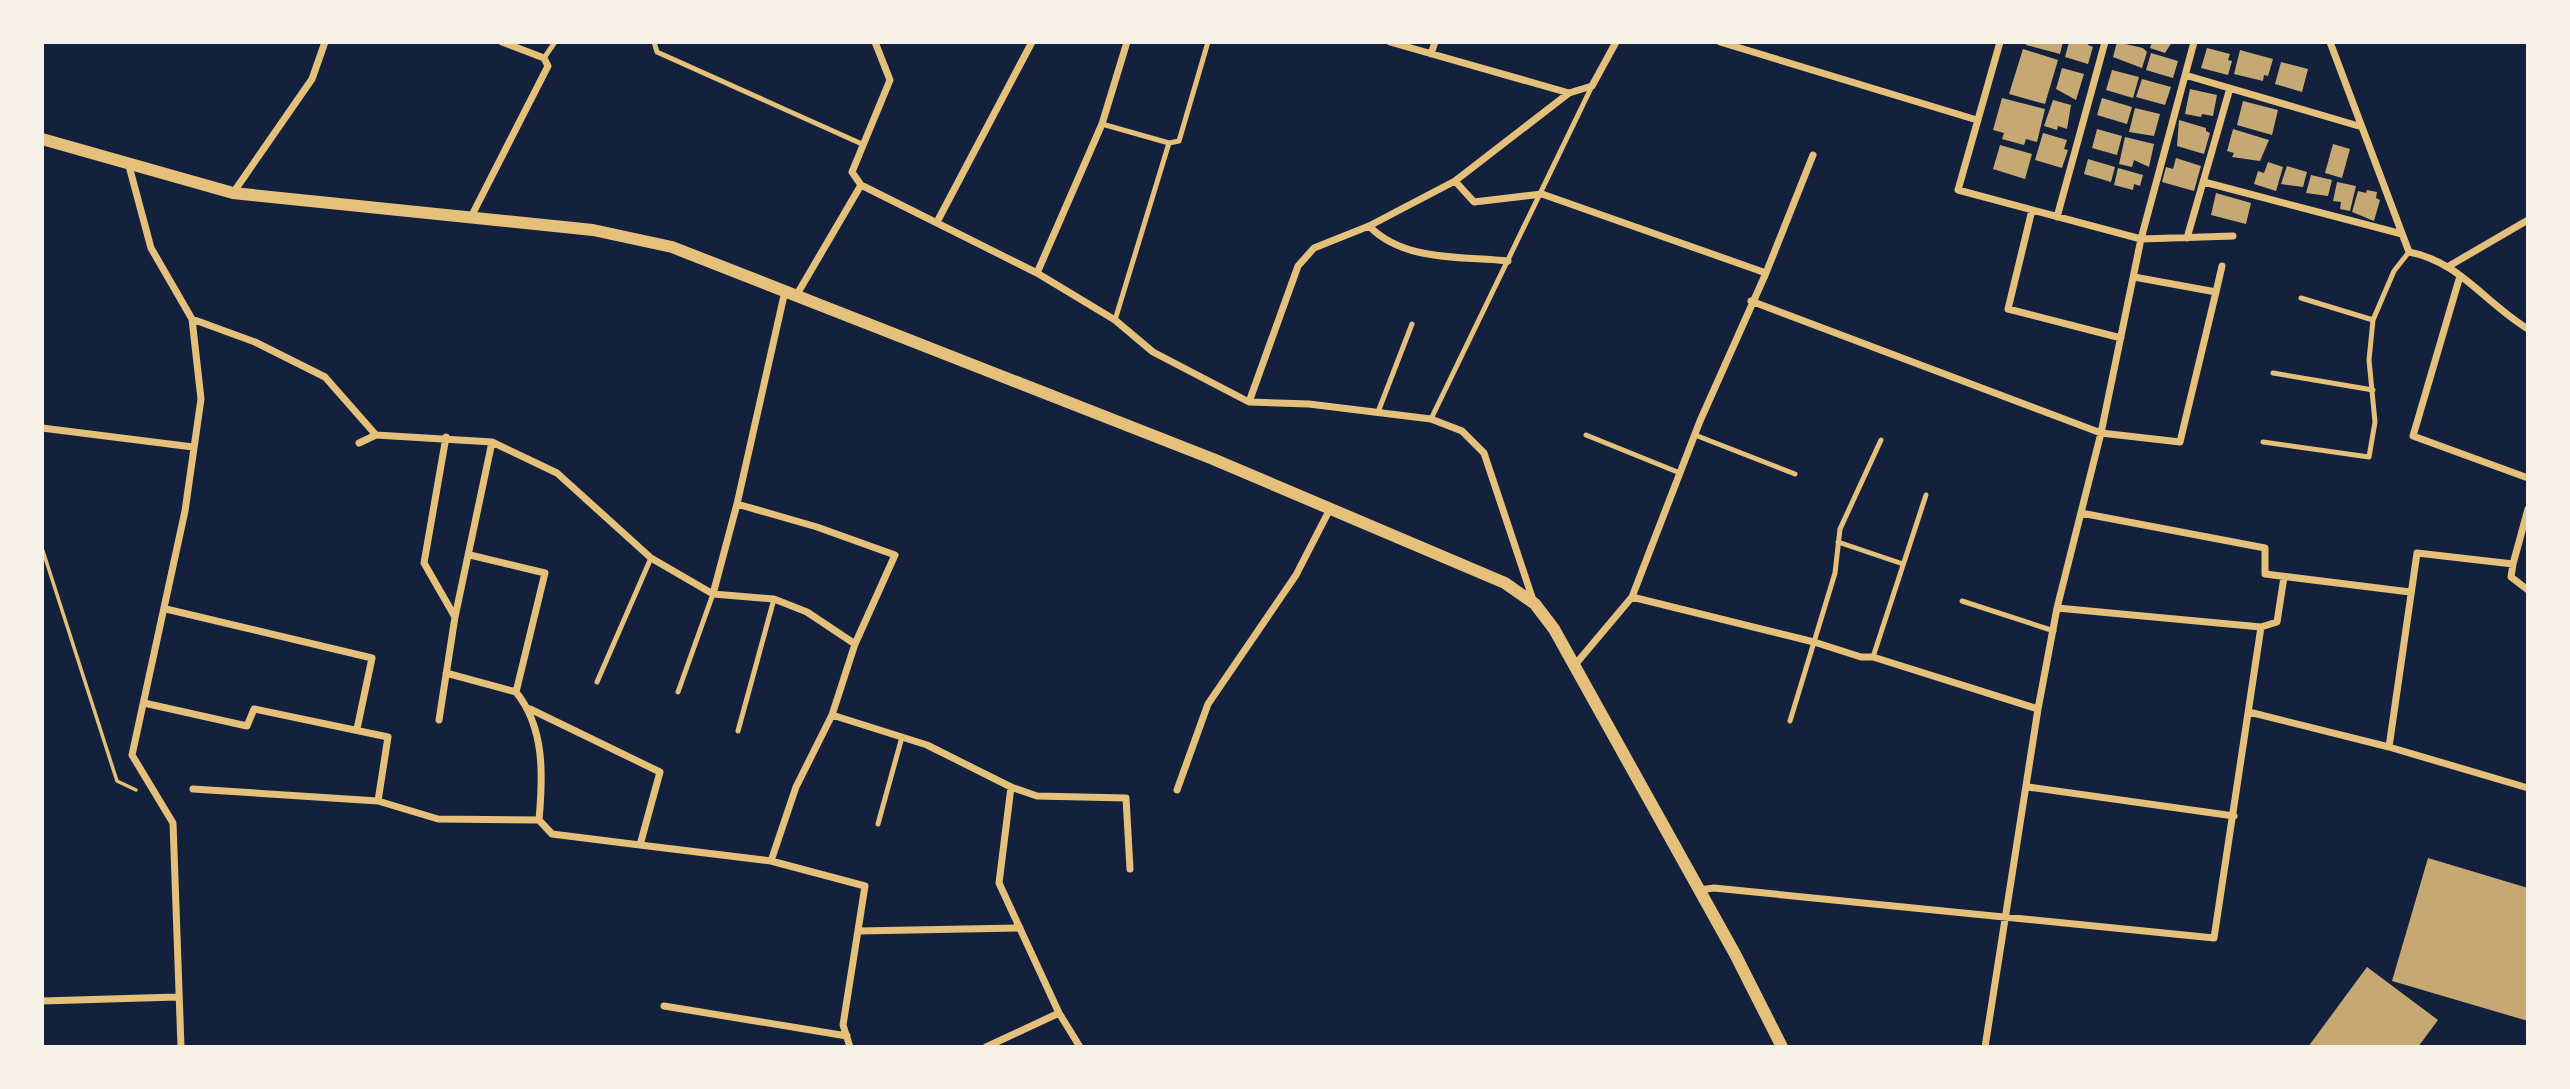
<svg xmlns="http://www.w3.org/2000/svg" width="2570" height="1089" font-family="Inter,sans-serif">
	<rect width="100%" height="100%" fill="#14213d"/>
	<path fill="#c6a872" d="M2027 42H2063L2060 54 2026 45Z
		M2069 42H2089L2088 45 2093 47 2088 64 2065 57Z
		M2117 42 2143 48 2147 52 2142 68 2113 57Z
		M2152 42H2172L2165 53 2150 48Z
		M2207 48 2230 54 2228 60 2232 61 2228 75 2201 68Z
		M2023 49 2058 60 2045 104 2009 94Z
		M2240 50 2273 59 2268 76 2264 75 2263 81 2234 74Z
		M2151 53 2178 61 2173 78 2146 70Z
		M2281 62 2308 69 2302 92 2275 84Z
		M2062 68 2084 74 2076 100 2056 89Z
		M2112 70 2139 77 2133 98 2106 90Z
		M2142 79 2171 87 2165 105 2136 97Z
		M2190 89 2217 95 2213 116 2202 114 2201 117 2185 114Z
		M2002 98 2045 109 2037 142 2026 139 2024 145 2002 139 2004 133 1993 130Z
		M2102 98 2132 107 2127 124 2097 115Z
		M2053 100 2071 105 2067 129 2058 126 2057 130 2044 126Z
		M2243 101 2278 110 2272 135 2237 125Z
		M2135 108 2160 114 2154 136 2129 132Z
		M2179 120 2206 128V131L2210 133 2204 154 2177 146Z
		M2097 129 2122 136 2117 155 2092 148Z
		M2233 129 2269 140 2260 161 2232 157 2234 153 2227 151Z
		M2043 133 2067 140 2064 149 2068 150 2062 168 2035 160Z
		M2125 137 2154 144 2149 167 2134 160 2132 167 2119 164Z
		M2333 144 2350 149 2342 178 2325 173Z
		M2000 145 2032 154 2025 179 1993 169Z
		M2176 158 2201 166 2194 191 2162 182 2166 167 2173 169Z
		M2088 159 2115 167 2111 182 2084 174Z
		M2268 162 2283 167 2276 191 2254 184 2258 171 2264 173Z
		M2287 166 2307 172 2303 187 2281 184Z
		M2118 168 2143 175 2140 186 2134 184 2133 190 2114 185Z
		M2311 175 2332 180 2328 196 2306 193Z
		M2337 182 2356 186 2350 211 2340 209 2341 202 2333 201Z
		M2367 190 2377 192 2376 198 2380 200 2374 221 2352 212 2358 191 2366 193Z
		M2216 193 2251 203 2246 224 2211 215Z
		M2428 858 2528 888V1021L2392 981Z
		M2367 967 2438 1020 2418 1047H2308Z"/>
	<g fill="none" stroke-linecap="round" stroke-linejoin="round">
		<path stroke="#e5c07b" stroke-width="3.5" d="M42 548 117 781 136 790"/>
		<path stroke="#e5c07b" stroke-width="5" d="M654 42 657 52 862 144
			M544 58 555 42
			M1102 124 1169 143 1179 141 1208 42
			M2301 298 2373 320
			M1115 320 1169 143
			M2273 373 2373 390
			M1378 412 1412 324
			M1431 419 1592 86
			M1586 435 1680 473
			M1695 435 1795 474
			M2263 442 2369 457 2375 422 2369 360 2373 320 2394 271 2409 252
			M1838 542 1903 564
			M1962 601 2054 631
			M1873 657 1926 495
			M597 682 651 558
			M678 692 713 594
			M1790 721 1835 573 1840 529 1881 440
			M738 731 774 599
			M878 824 902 737"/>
		<path stroke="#e5c07b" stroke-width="7" d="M875 42 890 80 852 172 861 185 1037 273 1115 320 1153 352 1249 402 1309 404 1431 419 1462 431 1484 453 1533 600
			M1390 42 1569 93
			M1720 42 1977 120
			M2000 42 1958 190 2141 239 2233 236
			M2330 42 2409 252C2459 261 2485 303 2528 329
			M1431 54 1435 42
			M2185 75 2362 127
			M129 166 151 248 192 319 201 399 185 511 132 755 173 823 181 1047
			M1455 181 1474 202 1542 194 1766 273
			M2204 182 2402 234
			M233 193 312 79 325 42
			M2032 210 2008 309 2121 338
			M472 215 548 66 544 58 502 42
			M2057 217 2105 42
			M937 222 1032 42
			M1369 226C1404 262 1461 256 1508 261
			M2187 238 2230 88
			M2449 266 2528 220
			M1037 273 1102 124 1127 42
			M2460 276 2413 436 2528 478
			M2216 292 2222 266
			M796 296 861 185
			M1751 301 2101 433 2180 442 2216 292 2134 277
			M192 319 255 342 325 377 376 435
			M1249 402 1298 266 1314 248 1369 226 1455 181 1569 93 1592 86 1616 42
			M42 428 193 447
			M446 437 424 563 455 617
			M359 443 376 435 492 442 557 473 651 558 713 594 774 599 807 612 855 644
			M737 504 817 527 895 555 855 644 832 715 796 787 771 861
			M2081 513 2265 548V574L2410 592
			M470 555 545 573 516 692C545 728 543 776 539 820
			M2513 564 2511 577 2528 590
			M713 594 737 504 785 291
			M1632 597 1814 642 1861 657H1873L2038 709
			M2057 608 2261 627 2277 622 2284 577
			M166 609 372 658 357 729
			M1574 666 1632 597 1700 421 1766 273 1813 155
			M446 673 516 692
			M144 703 247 726 254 709 388 737 378 801
			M2249 712 2389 747 2528 788
			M832 715 927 745 1011 787 1037 796 1126 798 1130 869
			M439 720 455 617 492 442
			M2389 747 2417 553 2513 564 2528 509
			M1011 787 999 883 1059 1013
			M2028 787 2234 816
			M193 789 378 801 438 819 539 820 552 834 640 845 660 772 530 709
			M1177 790 1208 704 1296 575 1330 509
			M640 845 771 861 865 886 843 1025 850 1047
			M1699 890 1714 888 2214 938 2261 627
			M858 931 1020 928
			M42 1001 177 997
			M664 1006 847 1036
			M986 1047 1059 1013 1080 1047
			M1985 1047 2038 709 2057 608 2101 433 2141 239 2194 42"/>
		<path stroke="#e5c07b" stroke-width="12" d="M42 139 233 193 593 230 672 247 1213 459 1505 583 1535 604 1554 629 1735 954 1782 1047"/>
	</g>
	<rect width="2570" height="1089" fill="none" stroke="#f6f1e7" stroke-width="88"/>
</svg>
